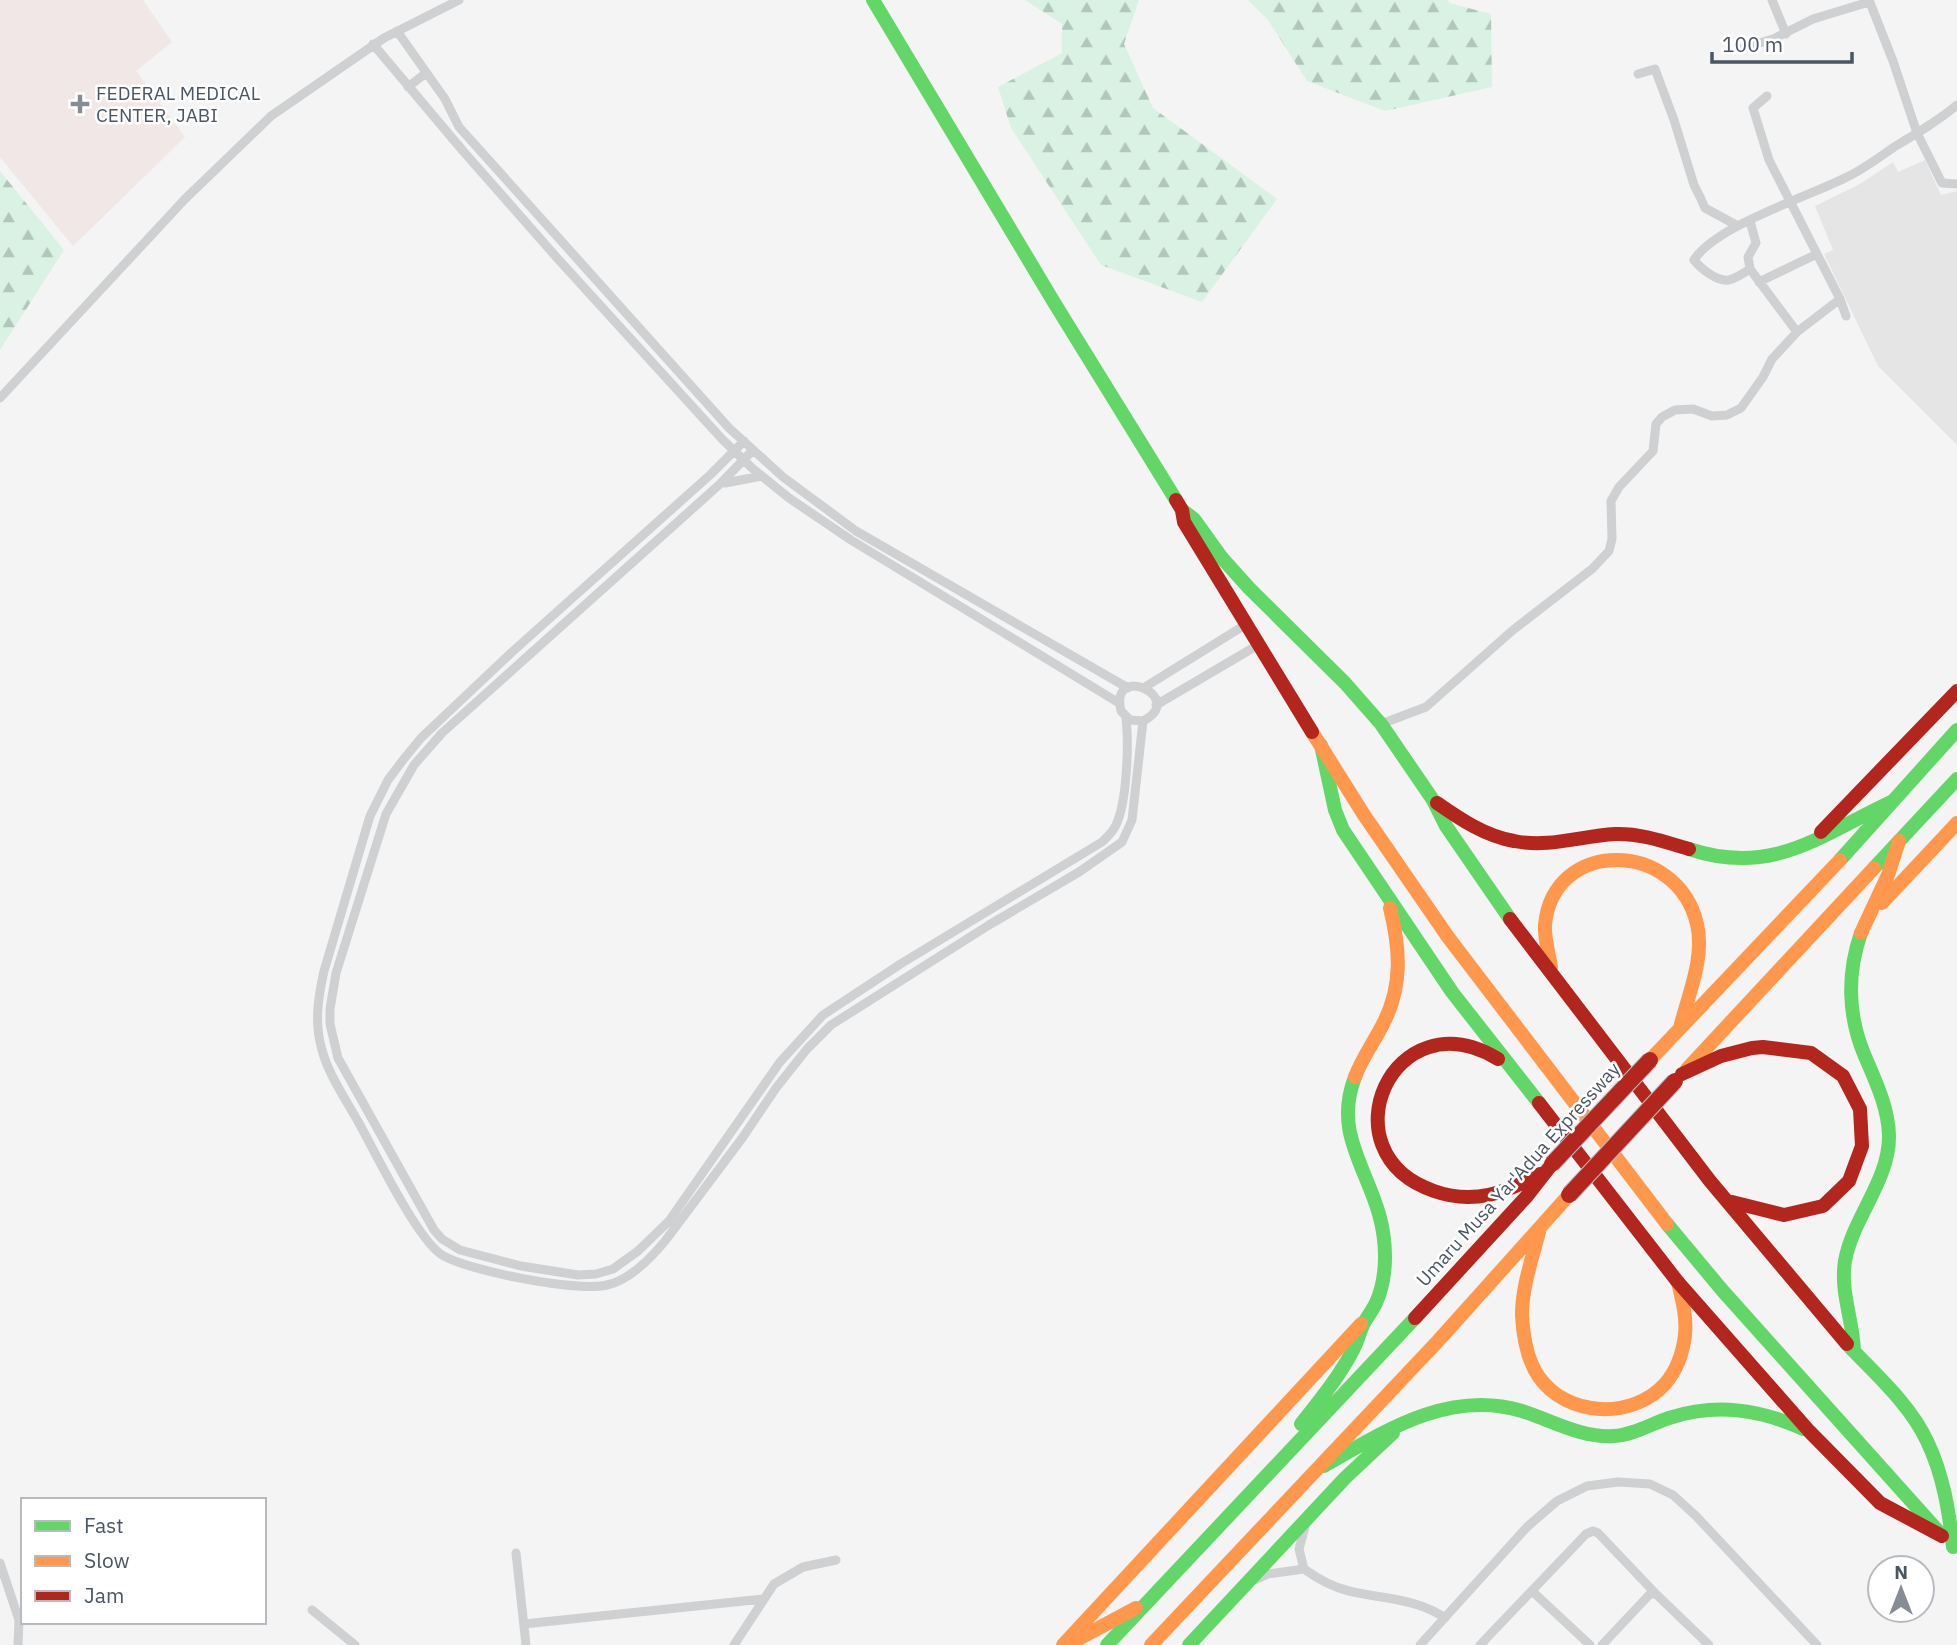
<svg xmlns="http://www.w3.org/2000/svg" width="1957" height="1645" font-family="'IBM Plex Sans',sans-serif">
	<defs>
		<pattern id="forest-firs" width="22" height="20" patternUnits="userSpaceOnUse" patternTransform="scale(1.75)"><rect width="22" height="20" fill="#d9f2e3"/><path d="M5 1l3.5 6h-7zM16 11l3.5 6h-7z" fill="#b2c7bb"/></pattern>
	</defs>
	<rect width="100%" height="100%" fill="#f4f4f4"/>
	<path fill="#e6e5e6" d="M1925 160 1941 195 1957 191V445L1878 366 1824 254 1833 250 1815 206 1860 184 1893 162 1898 172Z"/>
	<path fill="#f1e7e6" d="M0 0H143L172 42 136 71 185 137 73 246 0 157Z"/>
	<path fill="url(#forest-firs)" d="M1025 0H1139L1124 44 1153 108 1277 199 1202 302 1101 265 1011 128 998 87 1062 53V24Z
		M1248 0H1448L1449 3 1491 14 1492 87 1385 111 1307 81 1268 20Z
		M0 171 64 250 0 350Z"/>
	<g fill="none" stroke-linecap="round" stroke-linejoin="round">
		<path stroke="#ced0d2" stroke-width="9" d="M1772 0 1786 34
			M1869 0 1893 61 1917 133 1942 183 1957 184
			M397 31 445 99 459 127 729 428 783 477 856 531 1128 688
			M373 44 463 151 558 259 722 439 752 468 789 498 851 540 1119 703
			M1743 48 1773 39 1813 19 1869 2
			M1638 74 1655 69 1674 120 1694 185 1701 199 1705 208 1738 226
			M408 87 426 73
			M1767 96 1753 108 1769 160 1840 299 1846 316
			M1750 221 1756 243 1748 257 1750 269 1797 332
			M1750 269C1744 273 1736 278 1729 280 1717 282 1700 268 1694 260 1716 225 1811 196 1849 176 1865 168 1880 157 1894 147 1916 134 1938 121 1957 105
			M1759 282 1817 254
			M0 398 185 199 271 116 384 38 459 0
			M744 441 710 475 512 652 421 738 403 760 388 780 370 816 324 971C318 998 314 1023 322 1050 329 1076 347 1101 360 1125 376 1154 417 1239 442 1255 468 1271 577 1292 607 1285 630 1280 651 1258 665 1241L743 1137 776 1088 807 1049 831 1025 989 925 1079 872 1122 842 1132 820 1143 721C1188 698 1109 661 1121 711L1130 720 1143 721
			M753 450 720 484 442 733 414 765 386 814 336 973 330 1009V1024L338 1058 434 1230 442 1239 460 1250 521 1266 578 1275 596 1274 613 1269 638 1251 669 1221 780 1062 823 1015 902 963 1102 842C1107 837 1113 832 1116 825 1127 802 1129 744 1126 718
			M725 483 762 476
			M1145 687 1245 625
			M1156 705 1258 645
			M1381 724 1426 707 1513 630 1592 569 1609 551 1612 539 1611 501 1619 487 1653 451 1656 424 1662 417 1675 410 1693 409 1712 416 1727 415 1741 408 1763 377 1772 359 1797 332 1840 299
			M516 1553 526 1645
			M0 1563 19 1620 18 1645
			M1304 1569C1318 1579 1332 1587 1349 1591 1382 1599 1416 1598 1445 1618
			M1255 1580 1268 1574 1304 1569 1299 1549 1305 1527
			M1532 1591 1590 1645
			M312 1610 355 1645
			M524 1624 763 1599
			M734 1645 774 1584 803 1567 836 1560
			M1420 1645 1527 1527 1557 1501 1587 1486 1618 1482 1650 1484 1673 1495 1696 1516 1817 1645
			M1480 1645 1586 1534 1593 1531 1598 1533 1656 1594
			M1602 1645 1650 1594H1656L1709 1645"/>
		<path stroke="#63d668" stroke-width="14" d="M873 0 1055 304 1176 500
			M1182 510 1194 519 1222 558 1249 588 1345 683 1381 724 1433 800 1446 826 1510 919
			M1321 745 1335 810 1343 830 1452 992 1539 1103
			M1689 849C1773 877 1820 835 1893 801
			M1840 860 1957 730
			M1874 868 1957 779
			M1667 1224 1722 1290 1938 1531
			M1847 1344C1875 1374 1909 1403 1927 1441 1943 1474 1949 1511 1953 1547
			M1854 1351C1853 1320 1840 1292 1845 1261 1853 1217 1890 1180 1889 1135 1888 1106 1875 1080 1864 1054 1848 1015 1847 973 1861 933
			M1301 1424C1320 1400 1339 1377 1353 1350 1358 1341 1360 1330 1365 1321 1369 1315 1373 1309 1376 1303 1388 1276 1387 1242 1379 1214 1365 1165 1334 1131 1355 1077
			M1324 1466C1385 1431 1449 1389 1522 1411 1553 1421 1581 1438 1614 1436 1633 1435 1651 1424 1669 1418 1716 1403 1759 1409 1803 1429
			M1107 1645 1415 1318
			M1189 1645 1345 1478 1393 1433"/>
		<path stroke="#ff974d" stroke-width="14" d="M1312 732 1364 815 1448 937 1667 1224
			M1882 903 1957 823
			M1861 933 1888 875 1899 841
			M1551 967C1549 954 1544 938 1545 925 1553 838 1677 839 1697 924 1705 958 1688 995 1680 1028
			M1650 1060 1840 860
			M1687 1069 1874 868
			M1355 1077C1362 1058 1374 1042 1383 1024 1403 986 1400 948 1390 908
			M1539 1232C1532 1259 1522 1287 1522 1315 1523 1335 1527 1360 1539 1377 1567 1417 1632 1420 1665 1384 1677 1370 1683 1352 1685 1335 1687 1317 1682 1299 1678 1282
			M1069 1644 1136 1608
			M1063 1645 1361 1324
			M1151 1645 1438 1341 1569 1195"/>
		<path stroke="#b3261e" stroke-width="14" d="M1176 500 1182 510 1184 522 1312 732
			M1437 803C1460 819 1485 836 1514 841 1549 848 1580 836 1615 834 1640 833 1665 842 1689 849
			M1821 832 1957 691
			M1510 919 1710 1181 1847 1344
			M1498 1059C1393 995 1323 1153 1434 1191 1473 1205 1506 1193 1540 1174
			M1682 1074 1721 1056 1752 1048 1763 1047 1811 1053 1843 1076 1860 1109 1862 1146 1849 1181 1823 1206 1784 1215 1732 1202
			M1539 1103 1677 1281 1809 1431 1880 1503 1942 1536
			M1415 1318 1527 1196 1552 1164"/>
		<defs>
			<path id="jam-bridge" d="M1552 1164 1650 1060
				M1569 1195 1675 1081"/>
		</defs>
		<use href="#jam-bridge" stroke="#b9bec3" stroke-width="18" stroke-linecap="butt"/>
		<use href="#jam-bridge" stroke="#b3261e" stroke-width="16"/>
	</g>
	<path fill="#868d94" stroke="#fff" stroke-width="2.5" d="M76.5 93.5h7v7h7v7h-7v7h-7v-7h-7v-7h7z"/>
	<g text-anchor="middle" stroke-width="5" stroke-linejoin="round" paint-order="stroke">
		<g font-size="19" fill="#4a5661" stroke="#fff" text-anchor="start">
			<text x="96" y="100">FEDERAL MEDICAL<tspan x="96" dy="22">CENTER, JABI</tspan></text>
		</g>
		<g font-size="19" fill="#4a5661" stroke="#fff">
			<text transform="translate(1518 1174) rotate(-48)" y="7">Umaru Musa Yar'Adua Expressway</text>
		</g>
	</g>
	<rect x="21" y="1498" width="245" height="126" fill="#ffffff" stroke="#b7bbc0" stroke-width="2"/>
	<rect x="35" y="1521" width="35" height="10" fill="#63d668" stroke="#b7bbc0" stroke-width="2"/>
	<text x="84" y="1533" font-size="21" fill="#4a5661">Fast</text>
	<rect x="35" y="1556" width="35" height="10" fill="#ff974d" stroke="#b7bbc0" stroke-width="2"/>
	<text x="84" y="1568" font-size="21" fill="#4a5661">Slow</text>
	<rect x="35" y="1591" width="35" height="10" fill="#b3261e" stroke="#b7bbc0" stroke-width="2"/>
	<text x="84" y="1603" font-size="21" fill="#4a5661">Jam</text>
	<g transform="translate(1901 1589)"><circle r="33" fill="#ffffff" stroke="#b7bbc0" stroke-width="2"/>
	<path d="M0-5L12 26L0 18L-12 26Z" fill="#868d94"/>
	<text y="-10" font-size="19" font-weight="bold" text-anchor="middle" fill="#4a5661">N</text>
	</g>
	<path d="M1712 52v10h140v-10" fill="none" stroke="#4a5661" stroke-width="3.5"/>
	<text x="1722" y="52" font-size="21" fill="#4a5661" stroke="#ffffff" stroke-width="5" paint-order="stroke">100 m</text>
</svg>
